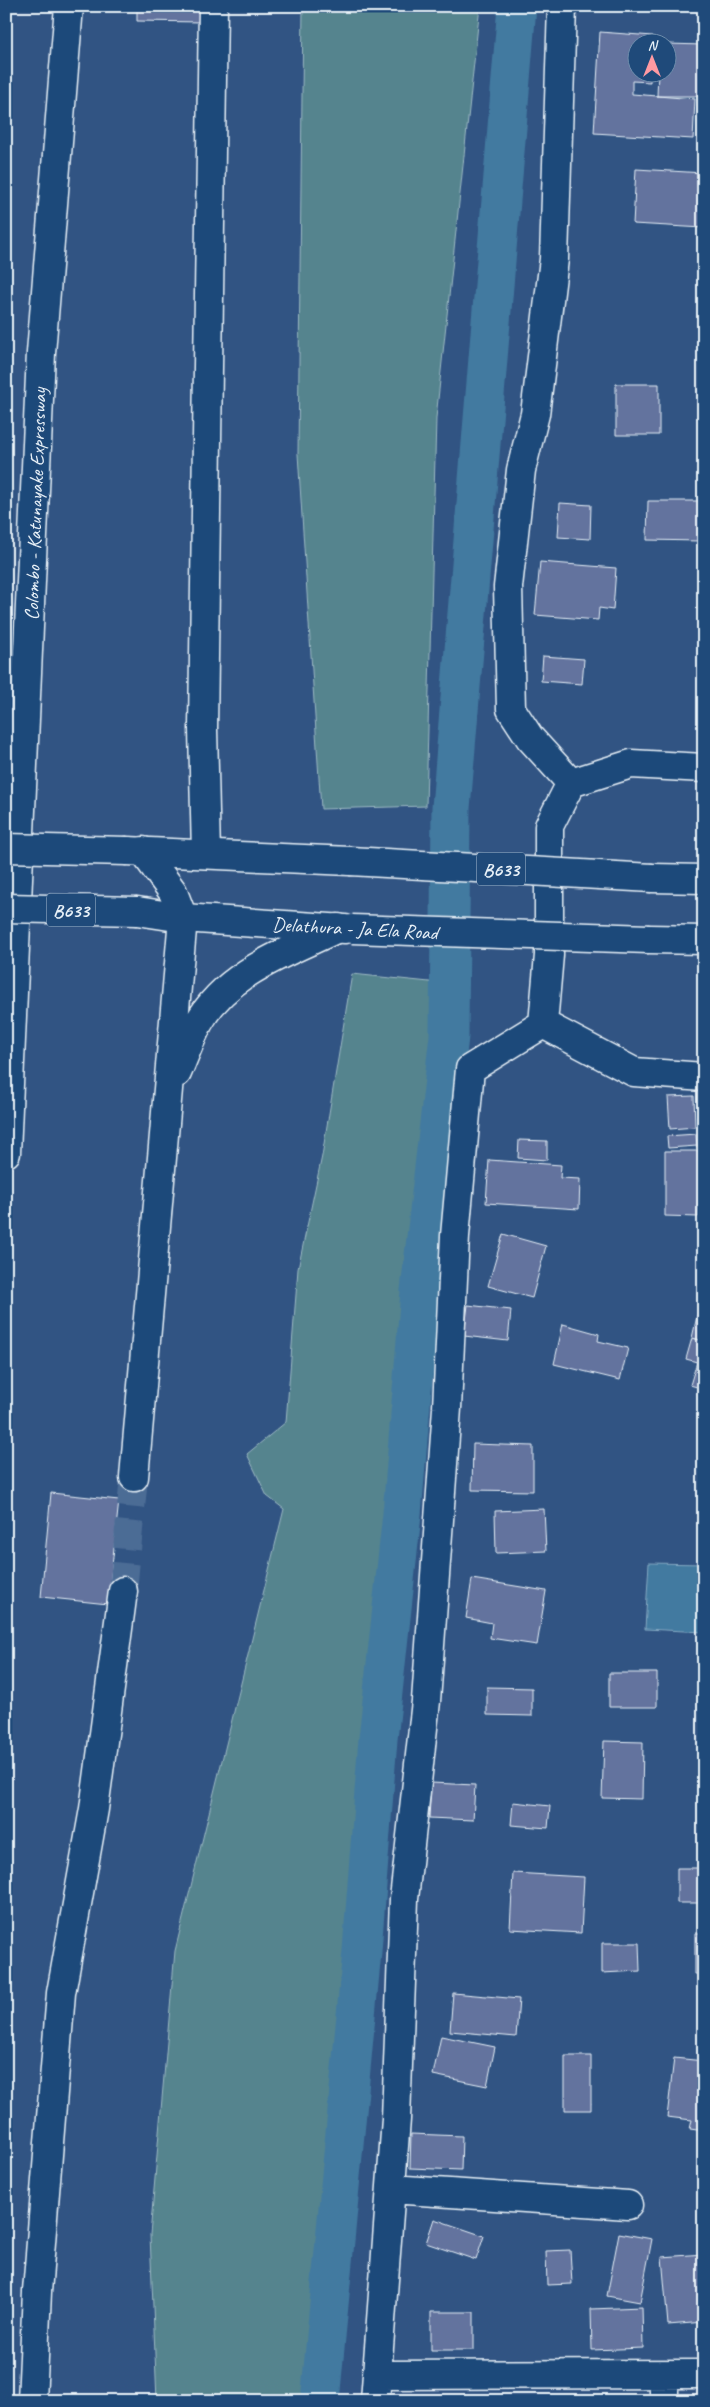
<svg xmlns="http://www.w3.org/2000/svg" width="710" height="2407" font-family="Caveat,sans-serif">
	<rect width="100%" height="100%" fill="#315483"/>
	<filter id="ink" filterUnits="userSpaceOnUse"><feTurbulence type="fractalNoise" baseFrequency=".02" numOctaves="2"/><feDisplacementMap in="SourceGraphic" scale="10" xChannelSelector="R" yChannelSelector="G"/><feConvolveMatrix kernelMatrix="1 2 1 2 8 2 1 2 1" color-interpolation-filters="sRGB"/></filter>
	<g filter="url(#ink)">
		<path fill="#54848e" stroke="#9ebac3" d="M303 6H480L436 418 426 806 321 809 298 454Z
			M352 974 439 983 396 1359 370 1685 303 2401H157L150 2235 175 1951 284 1509 267 1496 247 1454 286 1422 298 1269 322 1156Z"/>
		<path fill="#437aa0" stroke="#85aac3" d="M649 1563 704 1564V1632L645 1629Z"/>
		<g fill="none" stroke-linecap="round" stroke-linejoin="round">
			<path stroke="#437aa0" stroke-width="39" d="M320 2401 362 1951 378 1739 402 1514 420 1291 449 1036 451 808 517 6"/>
		</g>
		<path fill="#63739e" stroke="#e8f1f8" d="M137 6H202V22L137 21Z
			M600 32 653 36 652 42H638V72H650V82L632 81V94L695 99 693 139 594 133Z
			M668 44 703 45 702 96H657L658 72H668Z
			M636 169 704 173V228L633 224Z
			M616 384H659V435H616Z
			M648 501H701L700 541 647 540Z
			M560 503 591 505 590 539 558 537Z
			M540 562 616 568 613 610 599 608 598 620 535 615Z
			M543 656 584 659 582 684 541 681Z
			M694 1096 695 1127 670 1129 668 1097Z
			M696 1134 697 1146 668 1148 667 1136Z
			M519 1140 547 1141V1160L518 1158Z
			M665 1151H700L698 1217 665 1216Z
			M489 1160 561 1165 560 1178 580 1179 579 1209 486 1203Z
			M503 1234 546 1246 532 1298 488 1286Z
			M468 1305 511 1310 508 1341 464 1336Z
			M698 1312 704 1313V1341L692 1338Z
			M563 1324 599 1334 598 1341 628 1348 620 1380 554 1364Z
			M692 1338 704 1341V1389L690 1385 697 1362 686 1359Z
			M473 1444 533 1446V1491L472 1490Z
			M51 1493 119 1500 108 1604 41 1597Z
			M544 1509 546 1551 496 1553 495 1511Z
			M472 1579 546 1591 537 1645 490 1638 492 1623 466 1618Z
			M609 1673H657V1707H609Z
			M487 1687 532 1688V1716L487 1715Z
			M604 1741 643 1742 642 1799 602 1798Z
			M431 1783 475 1785 473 1820 429 1818Z
			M513 1802 550 1806 548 1828 511 1825Z
			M677 1868H701V1903H677Z
			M513 1873 584 1877 581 1933 510 1929Z
			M695 1933H704V1974H695Z
			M602 1943H639L640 1971 602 1973Z
			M453 1993 519 1999 516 2037 450 2031Z
			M441 2036 495 2047 487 2086 433 2075Z
			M565 2056H591V2110H565Z
			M674 2058 704 2061V2131L690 2129 692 2120 667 2117Z
			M411 2134 462 2136 461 2170 410 2168Z
			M434 2219 484 2236 476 2260 426 2243Z
			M619 2233 652 2239 640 2302 607 2296Z
			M570 2250 572 2284 547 2285 546 2251Z
			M704 2254V2322L668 2325 662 2257Z
			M642 2307 643 2348 592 2350 591 2309Z
			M431 2312H474V2350H431Z"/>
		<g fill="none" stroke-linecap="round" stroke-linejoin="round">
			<path stroke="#4c6c95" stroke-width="28" stroke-dasharray="28 14" stroke-linecap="butt" d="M123 1591 134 1477"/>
			<defs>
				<path id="minor" d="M562 6 554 259 535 414 521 470 508 587 511 709 530 738 571 783
					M704 768 631 764 571 783 549 826V955L543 1024 634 1072 704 1077
					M391 2189 628 2205
					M377 2375 704 2374
					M664 2375V2401
					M375 2401 396 2119 404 1899 426 1701 447 1408 455 1236 470 1069 543 1024"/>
				<path id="major" d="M127 851 350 861
					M652 878 704 879
					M137 911 183 918 345 929
					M649 939 704 940"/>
				<path id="highway" d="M206 854 203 729 213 6
					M177 1073C184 1057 190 1040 198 1024 226 972 288 952 338 928
					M6 1153 41 353 69 6
					M134 1477 183 918 173 892 143 851
					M32 2401 37 2292 61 1993 94 1809 123 1591"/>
			</defs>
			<use href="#minor" stroke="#e8f1f8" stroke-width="31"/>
			<use href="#major" stroke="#e8f1f8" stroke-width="31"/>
			<use href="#highway" stroke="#e8f1f8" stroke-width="31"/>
			<use href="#minor" stroke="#1f4a7a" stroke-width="28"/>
			<use href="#major" stroke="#1f4a7a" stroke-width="28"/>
			<use href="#highway" stroke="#1f4a7a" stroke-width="28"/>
			<defs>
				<path id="major-bridge" d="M6 848 127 851
					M350 861 652 878
					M6 908 137 911
					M352 929 649 939"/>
			</defs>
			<use href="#major-bridge" stroke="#e8f1f8" stroke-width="31" stroke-linecap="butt"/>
			<use href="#major-bridge" stroke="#1f4a7a" stroke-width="28"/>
		</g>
	</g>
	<g text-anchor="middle" stroke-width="4.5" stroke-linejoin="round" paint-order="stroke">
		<g fill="#1f4a7a" stroke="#acbfd2" stroke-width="1">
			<rect x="477" y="852.5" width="48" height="33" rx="4"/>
			<rect x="47" y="893.5" width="48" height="33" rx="4"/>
		</g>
		<g font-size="19" font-weight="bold" fill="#e8f1f8">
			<text x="501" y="876">B633</text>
			<text x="71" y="917">B633</text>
		</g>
		<g font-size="20" fill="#e8f1f8" stroke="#1f4a7a">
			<text transform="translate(35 504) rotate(-88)" y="7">Colombo - Katunayake Expressway</text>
			<text transform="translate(355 928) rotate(3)" y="7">Delathura - Ja Ela Road</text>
		</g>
	</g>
	<rect width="710" height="2407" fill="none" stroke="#1f4a7a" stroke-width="25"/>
	<rect x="12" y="12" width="685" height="2382" fill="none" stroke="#e8f1f8" stroke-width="2" filter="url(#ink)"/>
	<g transform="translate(652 58)"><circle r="24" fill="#1f4a7a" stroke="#6f8dac"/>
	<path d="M0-4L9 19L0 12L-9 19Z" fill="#ff9aa2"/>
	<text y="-8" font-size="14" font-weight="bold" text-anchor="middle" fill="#e8f1f8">N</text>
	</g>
</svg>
